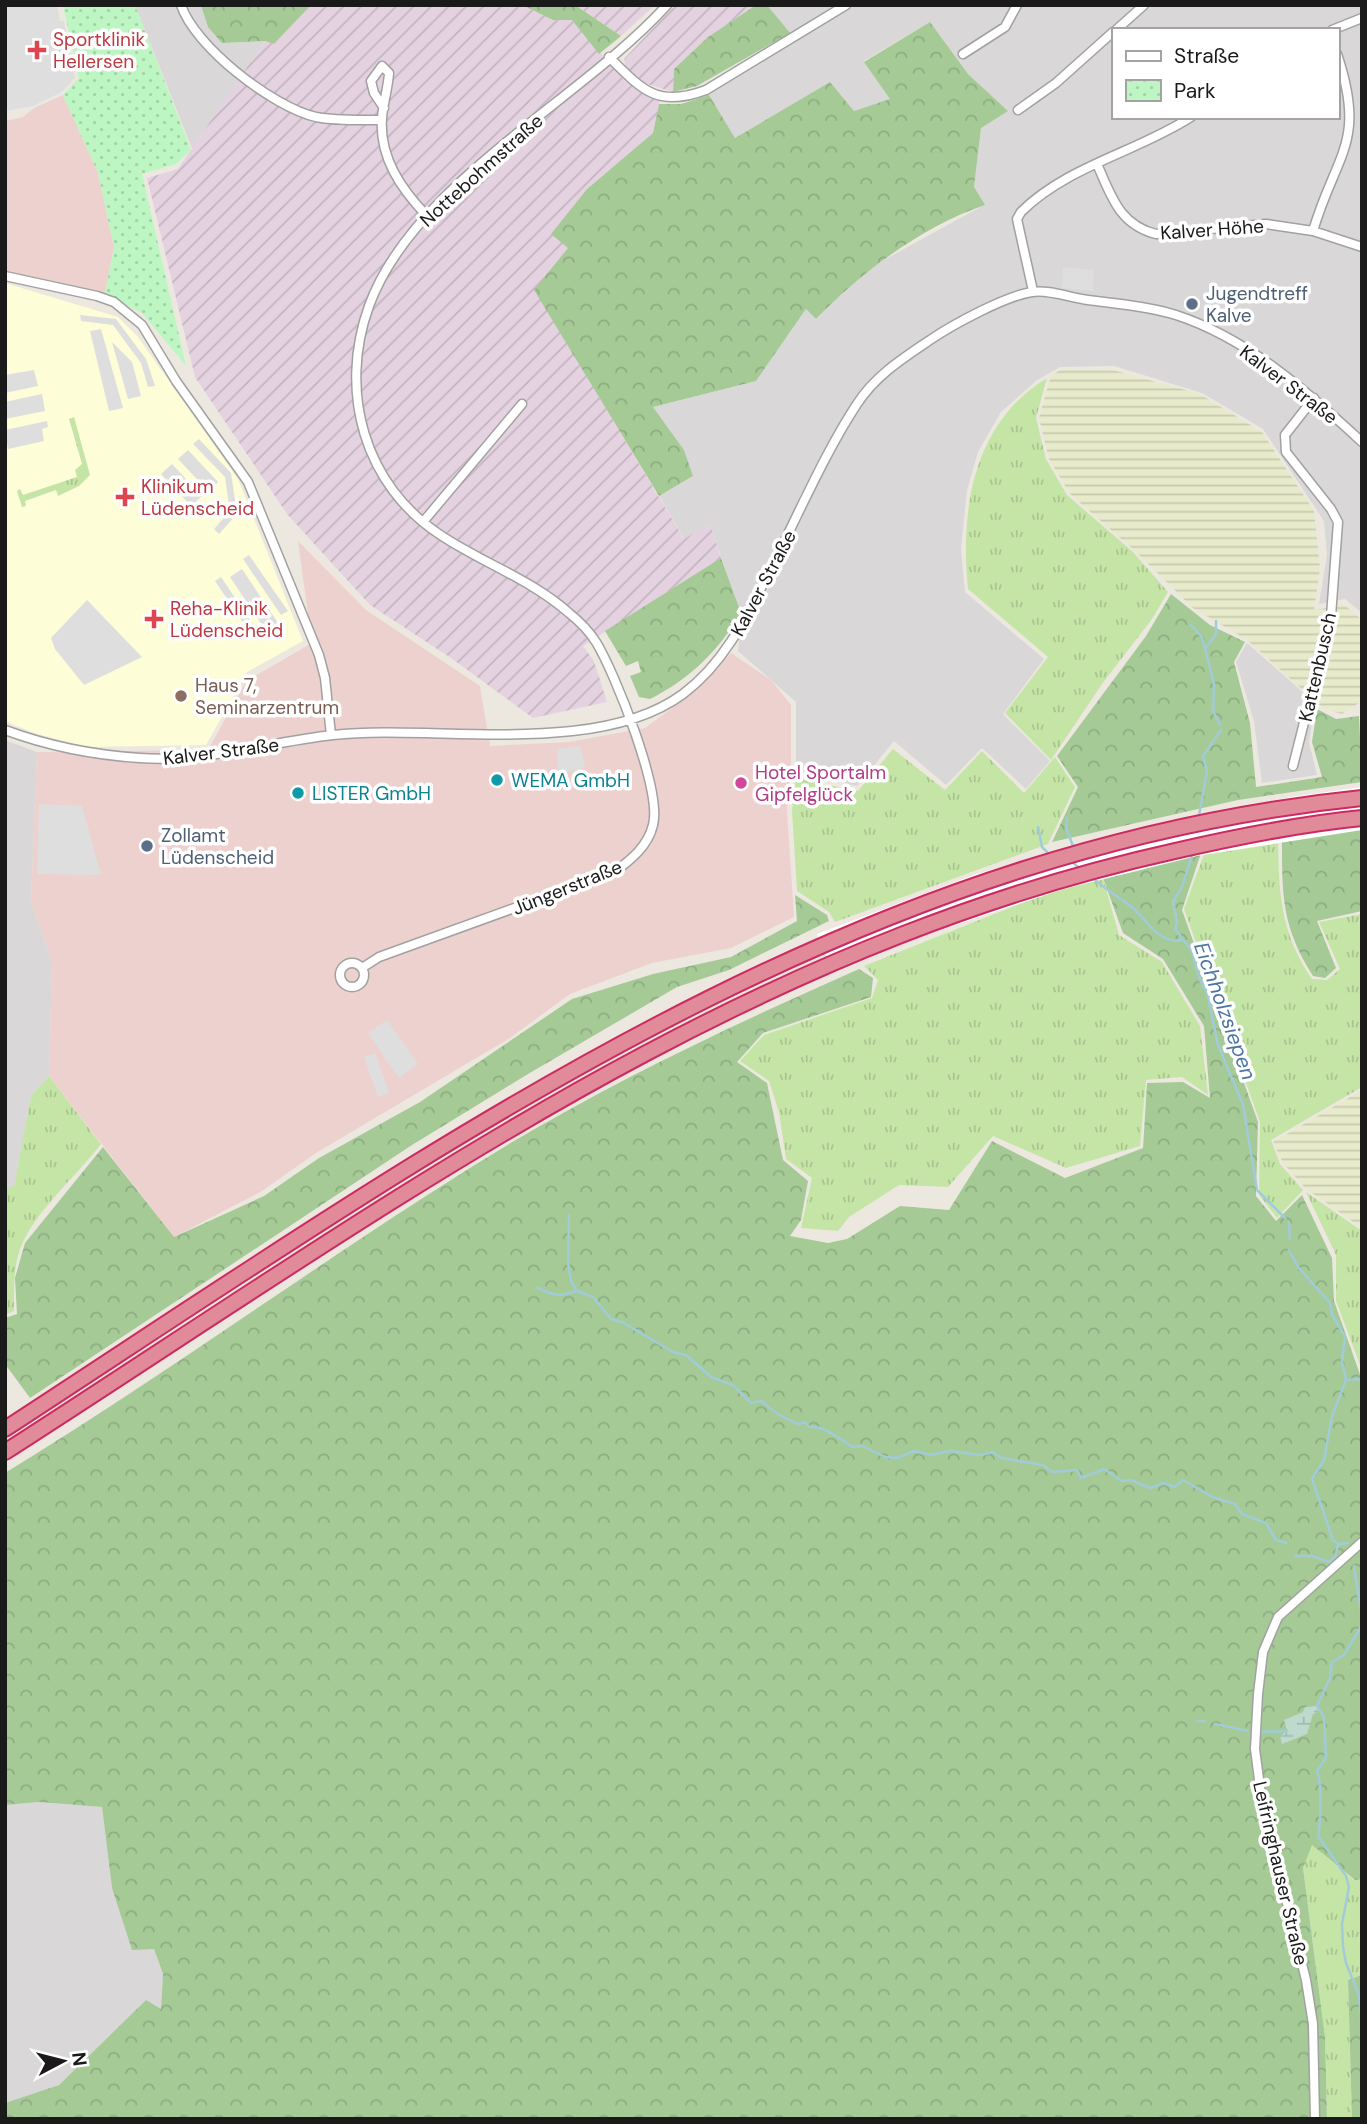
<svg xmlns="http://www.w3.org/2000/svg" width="1367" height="2124" font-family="'DM Sans',sans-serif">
	<defs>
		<pattern id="industrial-furrows" width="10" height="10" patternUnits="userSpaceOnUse" patternTransform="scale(1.75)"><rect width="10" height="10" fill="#e5d2e1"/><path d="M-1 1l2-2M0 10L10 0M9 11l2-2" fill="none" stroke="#c4b4c0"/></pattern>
		<pattern id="farmland-rules" width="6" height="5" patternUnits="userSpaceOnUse" patternTransform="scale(1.75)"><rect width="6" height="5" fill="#e8ebcb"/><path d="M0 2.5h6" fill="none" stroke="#c6c9ae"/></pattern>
		<pattern id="grass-tufts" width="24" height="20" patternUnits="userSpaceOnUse" patternTransform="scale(1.75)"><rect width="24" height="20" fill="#c5e5a7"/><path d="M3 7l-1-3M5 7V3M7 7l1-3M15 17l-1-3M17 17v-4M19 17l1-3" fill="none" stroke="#a9c48f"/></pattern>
		<pattern id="forest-crowns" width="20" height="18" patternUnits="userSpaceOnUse" patternTransform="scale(1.75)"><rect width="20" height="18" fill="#a5ca96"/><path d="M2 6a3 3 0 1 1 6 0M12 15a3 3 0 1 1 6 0" fill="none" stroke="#8dad81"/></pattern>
		<pattern id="wetland-marsh" width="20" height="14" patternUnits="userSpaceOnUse" patternTransform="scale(1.75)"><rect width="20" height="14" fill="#bed9cd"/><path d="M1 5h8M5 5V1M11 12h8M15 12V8" fill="none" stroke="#a3baaf"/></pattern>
		<pattern id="park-dots" width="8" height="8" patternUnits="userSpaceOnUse" patternTransform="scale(1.75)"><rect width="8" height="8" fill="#bdf6c2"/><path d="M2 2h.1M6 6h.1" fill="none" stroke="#a2d2a6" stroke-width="1.8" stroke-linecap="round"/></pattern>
	</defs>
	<rect width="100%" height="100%" fill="#ece8e0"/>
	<path fill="#d9d7d7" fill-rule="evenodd" d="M135 5H201L222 43 265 41 193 151Z
		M767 5H1362V613L1345 599 1319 604 1327 555 1324 521 1263 429 1202 393 1114 366 1060 367 1036 381 1001 412 978 452 967 490 961 549 965 592 1044 659 1003 714 1050 761 1026 789 982 748 946 785 894 741 857 786 796 774V702L738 651 741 614 710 525 685 540 659 496 693 476 684 450 653 407 756 381 806 309 816 319 846 287 884 260 984 205 974 187 981 127 1007 110 968 74 930 22 864 61 891 99 854 111 830 82 735 138 709 95 796 42ZM1113 30H1337V117H1113Z
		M1247 643 1315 703 1309 742 1317 775 1262 783 1254 721 1236 662Z
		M5 740 37 752 31 902 52 962 49 1076 31 1096 14 1188 5 1186Z
		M39 1802 102 1807 112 1888 154 1949 163 1974 161 2010 146 2000 59 2085 5 2103V1805Z"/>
	<path fill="#edd1cf" d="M63 95 98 173 114 247 105 293 5 271V121L23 117 34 108Z
		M298 541 366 610 480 686 490 746 569 742 645 728 691 694 731 653 771 680 791 705V775L787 810 794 917 731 948 652 963 570 994 510 1038 316 1153 262 1191 174 1237 49 1076 52 962 31 902 37 752 208 750 246 681 312 643Z"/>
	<path fill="url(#industrial-furrows)" d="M311 5H522L553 20H572L625 81 643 94 660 100 653 133 587 189 552 234 569 248 535 290 684 539 710 524 721 558 583 646 594 661 607 702 533 718 451 658 370 605 287 514 195 377 147 178 178 169 265 41 274 44Z
		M575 5H655L621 36Z
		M675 5H756L708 37 674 69 673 92 641 82 626 68 624 59Z"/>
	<path fill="#fdfdd8" d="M5 283 118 317 138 337 238 479 303 641 247 672 206 745 86 747 34 733 5 721Z"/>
	<path fill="url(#farmland-rules)" d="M1061 370H1113L1200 394 1262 432 1314 511 1320 569 1314 610 1345 605 1362 620V701L1342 714 1324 709 1246 639 1193 608 1135 551 1070 494 1049 459 1039 418 1051 375Z
		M1362 1090V1228L1305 1188 1283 1163 1273 1142Z"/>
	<path fill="url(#grass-tufts)" d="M1047 378 1036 418 1046 459 1067 495 1133 552 1168 592 1152 619 1102 684 1051 760 1005 713 1048 657 968 589C960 509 973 423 1047 378Z
		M74 417 90 475 79 486 58 496 56 490 25 501 26 506 22 507 17 491 20 489 23 495 77 477 75 470 82 464 69 419Z
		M893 749 945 790 982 751 1024 793 1055 757 1075 787 1048 844 835 922 829 912 797 891 792 810 796 778 858 791Z
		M1278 839C1279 894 1280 932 1312 979L1327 980 1340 969 1319 922 1362 914V1087L1271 1140 1280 1164 1303 1190 1277 1218 1259 1195 1260 1122 1184 909 1204 854Z
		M1103 878 1119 935 1162 962 1200 1026 1208 1095 1182 1077 1146 1080 1140 1146 1066 1168 993 1136 948 1187 899 1185 849 1217 838 1231 801 1228 812 1178 786 1159 779 1112 769 1081 740 1061 764 1035 872 998 878 980 864 966 1044 894Z
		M49 1076 101 1144C78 1174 39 1208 23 1242 13 1263 14 1287 14 1311L5 1315V1187H14L31 1096Z
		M1306 1192 1362 1231V1370L1336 1301V1255Z
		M1311 1844 1354 1880 1362 1879V1975L1348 1980 1352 2119H1327L1325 2037 1303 1868Z"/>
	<path fill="url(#forest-crowns)" d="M201 5H311L274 44 265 41 222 43 208 27Z
		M522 5H575L621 36 599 54 572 20H553Z
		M756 5H767L790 33 697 86 673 92 674 69 708 37Z
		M930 22 968 74 1008 111 981 128 974 187 985 205C923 226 860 273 816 319L806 309 756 381 653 407 684 450 693 476 659 496 534 290 568 248 551 234 587 189 653 133 659 104H681L709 95 735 138 830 82 854 111 890 99 864 62Z
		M721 558 741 613C718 651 690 679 650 699L639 697 630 676 641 672 638 661 626 666 605 631Z
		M1171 594 1210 625 1245 642 1234 662 1250 723 1256 787 1322 777 1312 742 1317 709 1336 719 1359 716 1362 782 1238 800 1052 842 1078 787 1057 756 1146 636Z
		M1362 828V911L1317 921 1336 968 1325 978 1313 976C1282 927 1282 897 1282 840Z
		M1201 853 1182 910 1258 1122 1256 1196 1276 1221 1302 1195 1332 1258 1334 1301 1362 1380V1879L1355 1880 1312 1845 1303 1868 1325 2037 1327 2119H5V2103L59 2085 146 2000 161 2009 163 1974 154 1949 132 1950 112 1888 102 1807 39 1802 5 1805V1473C164 1376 315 1265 473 1166 596 1089 728 1027 859 969L873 978 871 997 763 1033 737 1062 767 1083 783 1160 808 1181 801 1220 790 1236 828 1243 847 1239 900 1206 949 1210 992 1141 1065 1178 1143 1148 1147 1083 1183 1082 1210 1098 1204 1026 1163 959 1123 933 1103 878Z
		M795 895 827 915 829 921 729 970 677 987 528 1074 412 1145 30 1398 5 1364V1318L17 1314 15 1278 25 1243 103 1147 174 1237 264 1196 319 1158 420 1102 572 999 653 974 731 957 797 921Z
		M1362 1975V2119H1352L1348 1980Z"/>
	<path fill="url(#wetland-marsh)" d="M1317 1706 1320 1711 1313 1714 1307 1734 1282 1744 1280 1736 1287 1731 1284 1720 1303 1712 1305 1707Z"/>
	<path fill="url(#park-dots)" d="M63 5H135L191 150 176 164 142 174 186 366 143 314 105 293 114 247 98 173 63 95 79 78Z"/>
	<path fill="#dedede" d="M5 5H57L60 21H64L75 78 62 92 33 106 5 111Z
		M1063 267 1094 270 1093 291 1062 288Z
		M80 315 116 319 146 359 155 386 148 387 141 363 113 325 81 321Z
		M101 329 123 408 109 411 90 331Z
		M112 342 132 362 141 396 128 399Z
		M34 370 38 386 5 393V375Z
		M42 394 45 411 5 419V402Z
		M47 421 48 427 42 429 44 441 8 449 5 430Z
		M199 439 231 473 237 514 219 534 214 529 230 511 225 477 193 444Z
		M188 450 218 482 209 492 178 459Z
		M172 464 202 496 191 506 161 474Z
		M249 555 288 611 281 615 243 559Z
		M242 569 280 626 268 634 230 577Z
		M221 577 261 636 255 640 215 581Z
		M87 600 142 657 84 685 55 649 51 638Z
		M580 746 585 767 558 775 557 749Z
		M39 804 82 806 101 875 37 874Z
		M387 1020 418 1064 399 1078 368 1033Z
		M375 1053 389 1093 378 1097 364 1057Z"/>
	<path fill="#fff" d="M1362 787V830L1197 856 1064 889 919 937 834 973 817 934 974 875 1120 832 1291 797Z"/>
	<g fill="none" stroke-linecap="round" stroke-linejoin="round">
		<path stroke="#a2cbd8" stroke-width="2.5" d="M1191 625 1202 637 1214 684 1213 711 1220 725
			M1205 649 1216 634V621
			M1067 818 1066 828 1075 851
			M1198 821 1207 771 1203 756 1221 730
			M1038 827 1042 847 1052 857
			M1193 852 1182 887 1173 902 1177 922 1175 929 1192 951 1200 980 1207 992 1218 1045 1243 1105 1257 1190 1285 1218
			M1072 862 1083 871
			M1094 879C1106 890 1122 899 1134 909 1149 923 1159 944 1183 940
			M569 1215 568 1263 571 1281 577 1291 593 1297 611 1319 622 1322 673 1352 686 1355 711 1377 733 1385 751 1403 762 1401C771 1411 787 1420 799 1424L805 1422 809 1427C824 1425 841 1440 853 1447L863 1446 885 1457 897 1458 914 1451 931 1455 949 1451 981 1455 993 1452 1001 1458 1043 1465 1052 1472 1077 1470 1081 1478 1104 1469 1122 1481 1131 1480 1150 1488 1164 1483 1175 1487 1183 1480 1213 1497 1235 1504 1242 1514 1266 1523 1276 1540 1286 1543
			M1289 1222 1290 1239
			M1289 1250 1298 1267 1330 1303 1332 1315 1345 1336 1342 1362 1346 1380 1332 1416 1324 1460 1312 1479 1333 1540 1339 1544 1348 1543
			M537 1288C556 1296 558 1297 576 1291
			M1346 1380 1362 1379
			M1295 1556H1312L1329 1562 1335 1557 1338 1545
			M1354 1566 1362 1618
			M1362 1625 1344 1655 1332 1662 1330 1678 1317 1706 1324 1717 1326 1758 1317 1771C1322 1781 1321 1823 1318 1836L1346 1876 1349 1887 1342 1924 1343 1947 1346 1963 1359 1995 1362 2033
			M1197 1721H1205
			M1215 1724 1248 1731
			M1262 1732 1287 1731
			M1361 2119 1362 2094"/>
		<defs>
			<path id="minor" d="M181 5C195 47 273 107 316 117 337 121 361 120 382 120
				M1116 30 1144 5
				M1332 30 1362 18
				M963 54 1005 27 1017 5
				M609 57C643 91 658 108 706 90L846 5
				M384 108 374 93 371 81 382 66 389 73C388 89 383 103 382 118 379 157 401 189 427 216
				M1018 110 1056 83 1113 32
				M1097 164C1111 195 1119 225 1156 234L1266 224 1313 231 1362 247
				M1313 231C1336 153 1367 143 1337 54
				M5 276 97 296 114 302 142 325 176 381 248 482 319 655 325 678 331 735
				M1033 291 1017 219 1021 212C1067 166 1137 152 1191 117
				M423 522 522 404
				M5 730C48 746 94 755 140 758 205 763 268 742 333 735 435 724 596 758 683 694 728 660 749 611 774 562 799 513 827 449 857 404 875 376 903 358 930 340 952 325 1005 296 1032 292 1048 289 1071 298 1088 300 1117 304 1147 306 1176 315 1247 338 1308 392 1362 442
				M1293 766 1331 616 1338 522 1331 509 1286 452 1285 435 1314 398
				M340 975a12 12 0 1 1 24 0a12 12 0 1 1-24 0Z
				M362 968 379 957 614 872C631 860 648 846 653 825 662 791 615 673 596 642 589 631 579 621 569 613 532 580 483 563 442 536 364 486 338 391 369 306 413 184 581 100 667 5
				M1315 2119 1313 2024 1306 1980 1262 1802 1255 1749 1258 1694 1263 1652 1278 1617 1362 1542"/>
			<path id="motorway" d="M5 1429C429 1153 842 851 1362 798
				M5 1452C379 1212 732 949 1175 851 1236 837 1299 824 1362 818"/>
		</defs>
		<use href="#minor" stroke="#a1a1a1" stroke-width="11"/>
		<use href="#motorway" stroke="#cc2b60" stroke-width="18"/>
		<use href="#minor" stroke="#fff" stroke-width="8"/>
		<use href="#motorway" stroke="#e18a99" stroke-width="14"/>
	</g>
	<g fill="#e0444e" stroke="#fff" stroke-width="2.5">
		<path d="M33.5 39.5h7v7h7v7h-7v7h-7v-7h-7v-7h7z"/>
		<path d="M121.5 486.5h7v7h7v7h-7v7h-7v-7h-7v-7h7z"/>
		<path d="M150.5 608.5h7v7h7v7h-7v7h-7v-7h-7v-7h7z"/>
	</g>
	<g fill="#5c6f8a" stroke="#fff" stroke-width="2.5">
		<circle cx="1192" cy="304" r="7"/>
		<circle cx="147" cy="846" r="7"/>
	</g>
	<circle fill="#8d6e63" stroke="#fff" stroke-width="2.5" cx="181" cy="696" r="7"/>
	<g fill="#0f9aa8" stroke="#fff" stroke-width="2.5">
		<circle cx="497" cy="780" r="7"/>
		<circle cx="298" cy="793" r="7"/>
	</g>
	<circle fill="#d1479c" stroke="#fff" stroke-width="2.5" cx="741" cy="783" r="7"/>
	<g text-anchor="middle" stroke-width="7" stroke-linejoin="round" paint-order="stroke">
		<g font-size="19" fill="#be3a42" stroke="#fff" text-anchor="start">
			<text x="53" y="46">Sportklinik<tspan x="53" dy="22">Hellersen</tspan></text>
			<text x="141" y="493">Klinikum<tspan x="141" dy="22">Lüdenscheid</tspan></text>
			<text x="170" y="615">Reha-Klinik<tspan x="170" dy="22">Lüdenscheid</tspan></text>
		</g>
		<g font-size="19" fill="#1a1a1a" stroke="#fff">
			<text transform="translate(481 170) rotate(-42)" y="7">Nottebohmstraße</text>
			<text transform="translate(1212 229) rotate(-4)" y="7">Kalver Höhe</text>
			<text transform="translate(1289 384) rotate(37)" y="7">Kalver Straße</text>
			<text transform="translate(763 583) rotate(-62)" y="7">Kalver Straße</text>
			<text transform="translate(1317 667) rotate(-77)" y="7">Kattenbusch</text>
			<text transform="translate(221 751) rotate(-7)" y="7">Kalver Straße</text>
			<text transform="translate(567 887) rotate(-22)" y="7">Jüngerstraße</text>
			<text transform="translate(1281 1873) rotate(77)" y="7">Leifringhauser Straße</text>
		</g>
		<g font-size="19" fill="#4e5e75" stroke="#fff" text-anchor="start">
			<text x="1206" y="300">Jugendtreff<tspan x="1206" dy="22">Kalve</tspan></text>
			<text x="161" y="842">Zollamt<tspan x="161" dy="22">Lüdenscheid</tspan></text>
		</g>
		<g font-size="19" fill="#785e54" stroke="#fff" text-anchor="start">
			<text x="195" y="692">Haus 7,<tspan x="195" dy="22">Seminarzentrum</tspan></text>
		</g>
		<g font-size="19" fill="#b23c85" stroke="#fff" text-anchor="start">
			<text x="755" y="779">Hotel Sportalm<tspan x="755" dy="22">Gipfelglück</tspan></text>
		</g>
		<g font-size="19" fill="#0d838f" stroke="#fff" text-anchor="start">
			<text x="511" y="787">WEMA GmbH</text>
			<text x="312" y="800">LISTER GmbH</text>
		</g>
		<g font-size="21" font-style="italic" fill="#4c77a5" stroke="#fff">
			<text transform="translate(1225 1011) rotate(70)" y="7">Eichholzsiepen</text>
		</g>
	</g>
	<rect width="1367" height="2124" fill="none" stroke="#1a1a1a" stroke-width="14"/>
	<rect x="1112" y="28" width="228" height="91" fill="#ffffff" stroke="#a3a3a3" stroke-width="2"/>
	<rect x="1126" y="51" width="35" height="10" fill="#ffffff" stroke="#a3a3a3" stroke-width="2"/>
	<text x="1174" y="63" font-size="21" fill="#1a1a1a">Straße</text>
	<rect x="1126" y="80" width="35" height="21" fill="url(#park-dots)" stroke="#a3a3a3" stroke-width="2"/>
	<text x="1174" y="98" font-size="21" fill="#1a1a1a">Park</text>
	<g transform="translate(63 2061) rotate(83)" stroke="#ffffff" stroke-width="5" paint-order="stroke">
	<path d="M0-5L12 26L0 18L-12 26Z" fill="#1a1a1a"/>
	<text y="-10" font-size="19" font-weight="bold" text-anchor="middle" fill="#1a1a1a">N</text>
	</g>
</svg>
